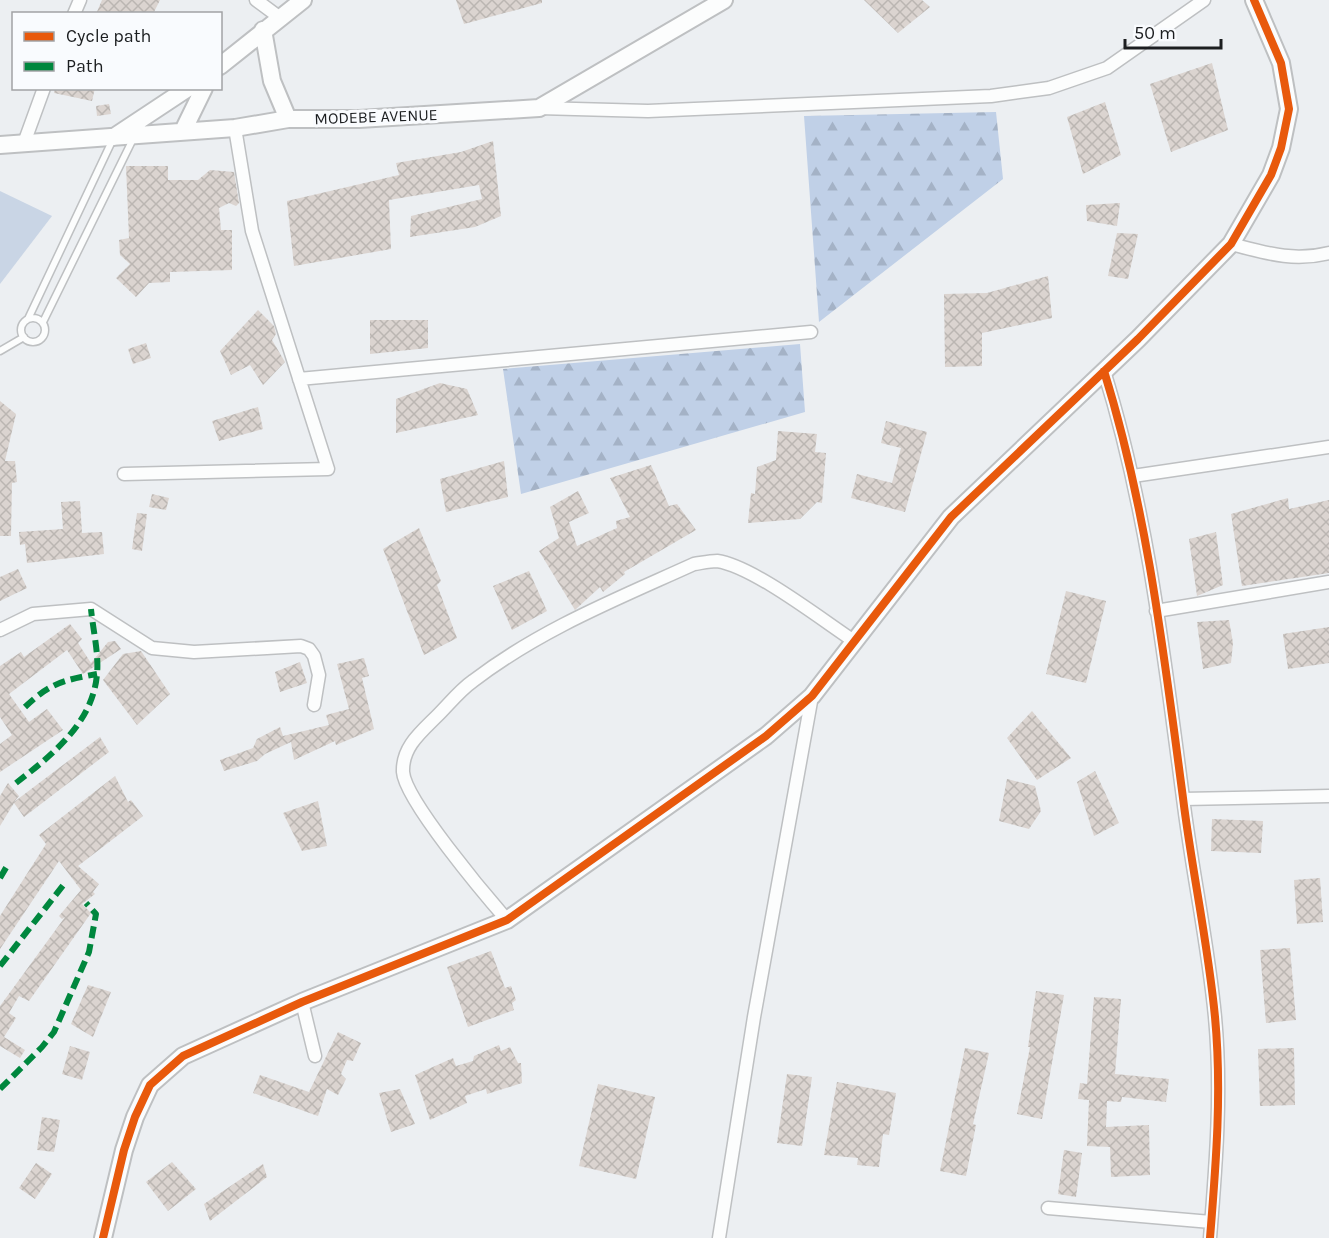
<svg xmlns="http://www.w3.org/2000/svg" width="1329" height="1238" font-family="Karla,sans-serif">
	<defs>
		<pattern id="forest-firs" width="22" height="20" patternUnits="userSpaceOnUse" patternTransform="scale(1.5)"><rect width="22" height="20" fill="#c0d0e7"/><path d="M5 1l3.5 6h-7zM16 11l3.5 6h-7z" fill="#a4b2c6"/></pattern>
		<pattern id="building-cross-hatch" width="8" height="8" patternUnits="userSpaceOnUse" patternTransform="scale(1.5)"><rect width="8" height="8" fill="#dbd4d0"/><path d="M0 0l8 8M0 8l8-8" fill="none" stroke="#bbb6b2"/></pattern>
	</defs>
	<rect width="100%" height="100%" fill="#eceff2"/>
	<path fill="url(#forest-firs)" d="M996 112 1003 179 819 322 804 116Z
		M800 344 805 412 521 494 503 369Z"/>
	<path fill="#c9d5e5" d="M0 191 52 216 0 284Z"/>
	<path fill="url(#building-cross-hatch)" d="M102 0H160L153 14H96Z
		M456 0H542V3L464 24Z
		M864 0H922L930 7 898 33Z
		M1212 63 1228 130 1171 152 1150 84Z
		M55 88H95L92 101 54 93Z
		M1105 102 1121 155 1083 174 1067 117Z
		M109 104 111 114 97 116 96 106Z
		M493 141 501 216 475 227 410 237 411 216 482 199 479 185 389 200 391 249 294 266 287 201 399 175 396 163 461 152Z
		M126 166H168V180H198L210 170 234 172 239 203 236 206 229 203 219 208 221 230H232V270L170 272V282L149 283 136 297 116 278 130 264 120 255 119 240 129 238Z
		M1120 203 1117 226 1087 221 1086 205Z
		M1117 233 1138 234 1128 279 1108 276Z
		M1048 276 1052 318 982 333V366L945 367 944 294 987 293Z
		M258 310 274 326 276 334 272 340 285 362 263 385 250 365 231 375 220 351Z
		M370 320H428V348L370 354Z
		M146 343 151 358 133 364 128 349Z
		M440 383 467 389 478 415 396 433V399Z
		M0 401 16 414 5 461H15L17 482 12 483 11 536H0Z
		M258 407 263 429 219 441 212 421Z
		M886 421 927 432 905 512 851 498 857 474 892 483 901 448 881 443Z
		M778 431 817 434 815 452 826 453 822 503 817 502 800 519 748 523 751 493 755 494 757 467 776 460Z
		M504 461 508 497 446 512 440 479Z
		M651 465 669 506 677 504 696 530 624 572 625 574 603 592 600 587 575 610 539 551 559 538 550 507 578 491 589 513 569 522 577 546 617 528 616 521 630 517 610 478Z
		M152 494 169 498 166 510 149 507Z
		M1288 498 1289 509 1329 500V573L1242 586 1231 514Z
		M80 501 82 533 102 532 104 554 27 563 25 544 20 545 19 532 63 529 61 502Z
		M137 513 147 514 142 551 132 549Z
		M419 528 441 581 437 585 457 638 424 655 383 549Z
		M1216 532 1223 585 1197 596 1189 539Z
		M18 569 27 588 0 601V577Z
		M529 571 547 611 512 630 493 586Z
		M1066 591 1106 601 1086 683 1046 674Z
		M1229 620 1233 643 1231 663 1203 669 1197 622Z
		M70 624 82 639 78 643 91 663 108 642 115 641 121 649 83 674 67 650 9 694 29 722 47 709 63 730 0 772V744L12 735 0 717V666L21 652 24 657Z
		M1329 627V663L1288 669 1283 634Z
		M141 651 170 694 137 725 103 680 123 654Z
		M364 658 369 676 362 678 374 729 336 745 335 741 294 760 291 742 265 754 257 761 224 771 220 760 253 748 257 739 280 727 283 736 329 725 326 715 349 709 337 664Z
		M300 662 307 683 280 692 275 672Z
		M1032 711 1071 758 1037 780 1007 738Z
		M100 737 109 752 24 817 14 803 0 826V796L8 783 19 796 14 802Z
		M1095 771 1119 823 1094 836 1077 782Z
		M115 776 128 802 131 800 143 816 78 866 99 884 93 892 95 894 82 904 91 913 29 1001 19 996 9 1013 16 1018 4 1037 25 1050 20 1058 0 1046V1006L65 917 62 919 59 916 81 890 59 861 0 949V916L46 844 39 835Z
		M1007 779 1035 786 1041 811 1029 829 999 821Z
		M318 801 327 846 302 851 283 813Z
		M1212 819 1263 821 1261 853 1211 851Z
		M1320 878 1323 922 1297 924 1294 880Z
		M1290 948 1296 1020 1266 1023 1260 950Z
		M491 951 505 988 511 986 516 1000 512 1003 514 1010 468 1027 447 967Z
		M88 985 111 992 93 1037 71 1024Z
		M1036 991 1064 995 1042 1119 1017 1114 1030 1047H1028Z
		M1094 997 1121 999 1115 1074 1169 1079 1166 1102 1122 1097 1121 1102 1107 1101 1106 1127 1149 1125 1150 1175 1111 1177 1110 1147 1087 1146 1089 1100 1078 1099 1080 1083 1087 1084Z
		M338 1032 361 1043 353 1061 347 1060 341 1074 346 1079 338 1095 327 1089 318 1116 253 1093 260 1075 309 1092Z
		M499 1045 501 1051 510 1047 518 1063H521L522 1083 487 1094 486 1089 465 1096 467 1103 430 1120 415 1075 453 1058 456 1066 473 1061 474 1056Z
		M70 1046 90 1052 82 1080 62 1074Z
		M965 1048 989 1053 973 1124 976 1125 966 1176 940 1171Z
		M1294 1048 1295 1105 1260 1106 1258 1049Z
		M787 1074 812 1077 802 1146 777 1143Z
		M837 1082 896 1093 889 1135 883 1134 879 1167 857 1165 858 1158 824 1155Z
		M598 1084 655 1097 636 1179 579 1166Z
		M400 1089 415 1124 391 1132 379 1093Z
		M42 1117 60 1120 54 1152 37 1150Z
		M1064 1150 1082 1153 1076 1197 1058 1194Z
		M172 1162 196 1189 168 1211 146 1182Z
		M36 1163 52 1174 35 1199 19 1188Z
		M263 1164 267 1177 210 1221 204 1204Z"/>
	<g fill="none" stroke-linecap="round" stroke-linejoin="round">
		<defs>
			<path id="service" d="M21 330a12 12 0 1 1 24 0a12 12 0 1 1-24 0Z
				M28 319 113 139
				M43 322 134 137
				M0 351 24 337"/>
			<path id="minor" d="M256 0 279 17
				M74 14 80 0
				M539 108 648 111 991 96 1049 88 1107 68 1204 0
				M24 143 44 88
				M1231 244C1266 253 1293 262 1329 253
				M1104 371C1147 509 1164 655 1183 798 1192 871 1208 943 1215 1017 1222 1091 1216 1164 1210 1238
				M299 379 811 332
				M124 474 328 469 252 231 235 128
				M1133 476 1329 447
				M1156 611 1329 582
				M0 630 33 614 91 609 152 648 194 652 301 646 309 649 314 656 319 675 314 705
				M1183 799 1329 796
				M507 920C486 896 405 800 403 772 402 747 421 732 437 716 449 704 460 690 473 681 541 629 617 599 694 564 701 563 710 561 717 561 753 566 822 620 854 641
				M302 1002 315 1056
				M1048 1208 1211 1222
				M719 1238 754 1017 812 696"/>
			<path id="tertiary" d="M263 30 272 81 288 119
				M220 66 303 0
				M183 131 204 88
				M114 137 188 88
				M0 145 235 128 288 119H359L539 108 724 0
				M103 1238 124 1150 135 1117 150 1085 183 1056 302 1002 507 920 766 736 812 696 951 517 1138 339 1231 244 1271 175 1281 148 1289 109 1281 63 1254 0"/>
		</defs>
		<use href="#service" stroke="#bec0c2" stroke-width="9"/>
		<use href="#minor" stroke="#bec0c2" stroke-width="15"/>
		<use href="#tertiary" stroke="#bec0c2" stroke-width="20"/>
		<use href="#service" stroke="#fcfdfd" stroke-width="6"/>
		<use href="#minor" stroke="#fcfdfd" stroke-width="12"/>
		<use href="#tertiary" stroke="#fcfdfd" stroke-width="16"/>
		<path stroke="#00873e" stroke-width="6" stroke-dasharray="12 6" stroke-linecap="butt" d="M25 707C50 683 64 680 97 674
			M16 783C52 755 93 723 97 674 99 654 93 630 91 609
			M0 878 7 866
			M0 966 65 883
			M0 1089 42 1047 54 1032 89 952 96 914 86 903"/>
		<defs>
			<path id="cycleway" d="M1104 371C1147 509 1164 655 1183 798 1192 871 1208 943 1215 1017 1222 1091 1216 1164 1210 1238
				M103 1238 124 1150 135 1117 150 1085 183 1056 302 1002 507 920 766 736 812 696 951 517 1138 339 1231 244 1271 175 1281 148 1289 109 1281 63 1254 0"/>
		</defs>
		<use href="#cycleway" stroke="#f9fbfe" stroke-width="11"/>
		<use href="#cycleway" stroke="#e8590c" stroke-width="8"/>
	</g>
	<g text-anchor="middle" stroke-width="6" stroke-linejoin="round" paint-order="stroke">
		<g font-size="16" fill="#1c1e20" stroke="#f9fbfe">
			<text transform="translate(376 116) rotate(-2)" y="6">MODEBE AVENUE</text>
		</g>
	</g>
	<rect x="12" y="12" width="210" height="78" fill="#f9fbfe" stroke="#a1a3a5" stroke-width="1.5"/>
	<rect x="24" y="32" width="30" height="9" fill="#e8590c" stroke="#a1a3a5" stroke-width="1.5"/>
	<text x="66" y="42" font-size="18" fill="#1c1e20">Cycle path</text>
	<rect x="24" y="62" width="30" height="9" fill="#00873e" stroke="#a1a3a5" stroke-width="1.5"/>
	<text x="66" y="72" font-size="18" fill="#1c1e20">Path</text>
	<path d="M1125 39v9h96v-9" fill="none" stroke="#1c1e20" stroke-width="3"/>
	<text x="1134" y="39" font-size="18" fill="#1c1e20" stroke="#f9fbfe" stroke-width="4.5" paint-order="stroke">50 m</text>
</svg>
